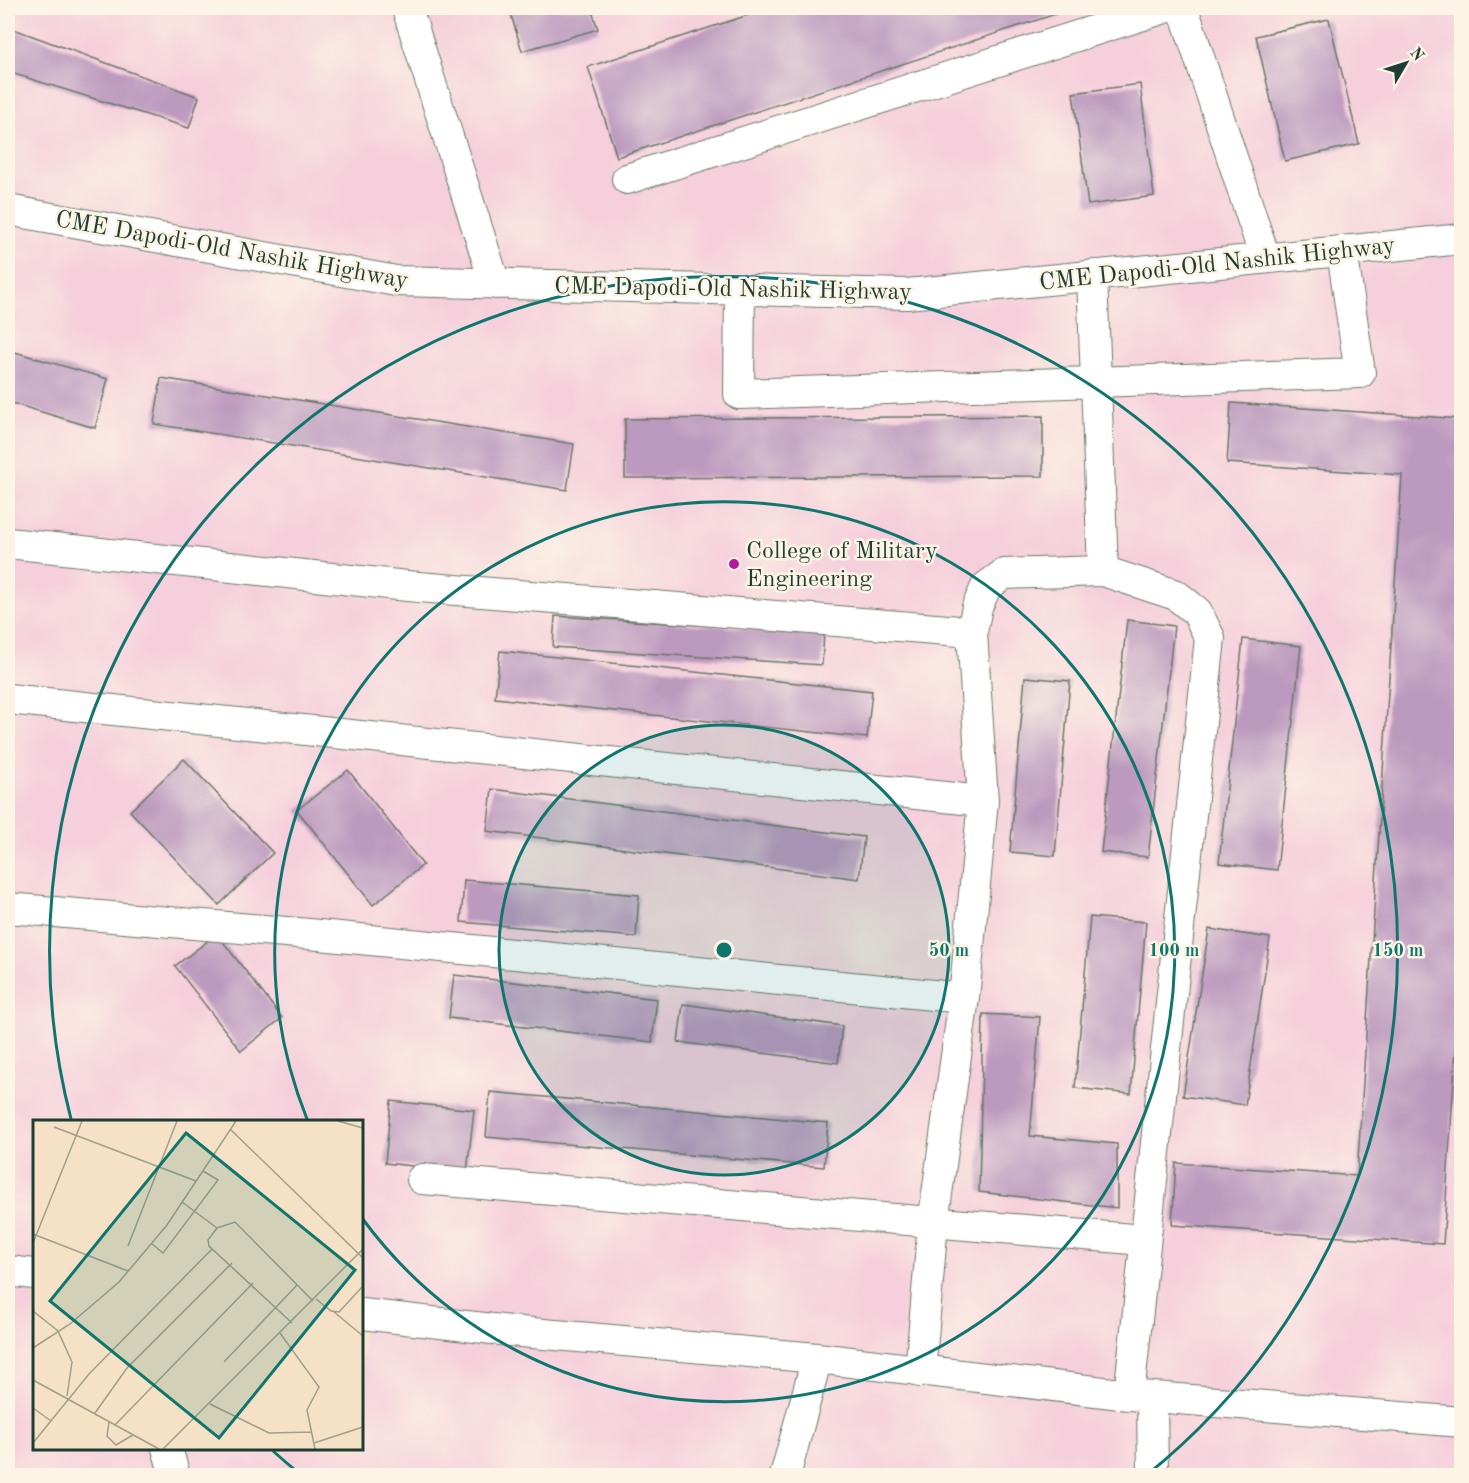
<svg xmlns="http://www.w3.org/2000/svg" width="1469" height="1483" font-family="'Old Standard TT',serif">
	<rect width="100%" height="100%" fill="#fcf5e5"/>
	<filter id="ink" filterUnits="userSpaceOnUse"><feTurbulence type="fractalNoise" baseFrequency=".0167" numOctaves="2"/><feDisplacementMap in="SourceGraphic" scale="12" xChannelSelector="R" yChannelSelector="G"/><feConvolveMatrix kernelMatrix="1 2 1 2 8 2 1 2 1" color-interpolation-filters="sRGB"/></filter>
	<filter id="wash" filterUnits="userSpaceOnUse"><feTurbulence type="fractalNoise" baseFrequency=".008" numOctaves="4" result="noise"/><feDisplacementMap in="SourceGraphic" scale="24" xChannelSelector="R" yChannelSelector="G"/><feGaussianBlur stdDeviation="1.35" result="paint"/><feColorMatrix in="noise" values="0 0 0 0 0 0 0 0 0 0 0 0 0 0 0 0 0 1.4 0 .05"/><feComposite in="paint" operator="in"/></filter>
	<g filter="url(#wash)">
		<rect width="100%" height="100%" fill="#f5e1c5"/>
		<path fill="#f5cfdc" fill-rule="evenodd" d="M8 8H1461V1475H8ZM34 1122H362V1448H34Z"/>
		<g id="blocks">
			<path fill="#bc99bf" d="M509 8H591L598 29 522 51Z
				M770 8H1061L1062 12 617 157 588 67Z
				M1329 19 1359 144 1285 161 1256 36Z
				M8 27 199 97 189 128 8 72Z
				M1140 84 1154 196 1088 205 1073 93Z
				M8 350 108 379 95 428 8 402Z
				M161 378 574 444 567 490 154 424Z
				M1231 403 1462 419V959L1443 1244 1172 1225 1176 1163 1357 1176 1402 475 1227 463Z
				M1043 416V476L625 478V419Z
				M555 616 824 633 822 665 553 647Z
				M1127 620 1174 626 1148 857 1101 852Z
				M1243 639 1301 646 1277 870 1219 863Z
				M500 651 872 691 867 738 495 698Z
				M1025 677 1070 681 1055 856 1010 852Z
				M184 759 273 853 219 905 130 811Z
				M348 770 423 865 373 905 297 810Z
				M492 789 864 837 859 879 487 831Z
				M464 880 639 895 636 937 461 922Z
				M1090 917 1146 922 1131 1094 1075 1088Z
				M1209 929 1270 938 1245 1105 1183 1096Z
				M217 934 282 1018 241 1051 175 966Z
				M454 975 657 999 652 1042 449 1018Z
				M683 1004 842 1026 838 1063 678 1042Z
				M983 1014 1040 1017 1030 1136 1117 1144V1208L979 1192Z
				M490 1092 828 1123 824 1167 486 1137Z
				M391 1101 474 1110 467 1172 385 1163Z"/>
		</g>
	</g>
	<g filter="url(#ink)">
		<use href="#blocks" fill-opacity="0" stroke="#6a7667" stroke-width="1.5"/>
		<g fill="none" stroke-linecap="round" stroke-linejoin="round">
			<defs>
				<path id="minor" d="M407 8 495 284
					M1183 8 1265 258
					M627 179 1165 8
					M8 210 396 281 907 294 1462 239
					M1092 275 1103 571
					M740 289 739 394 1360 373 1342 251
					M8 543 407 586 972 632
					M8 699 983 801
					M8 908 309 934 964 998
					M422 1179 1144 1240
					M8 1271 34 1274
					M362 1314 510 1331 817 1358 1129 1395 1462 1422
					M920 1372 933 1223 964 998 983 801 972 632 977 607 986 587 1004 574 1103 571 1176 595 1197 612 1210 638 1129 1395
					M1152 1397 1153 1476
					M167 1448 175 1476
					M785 1476 817 1358"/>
			</defs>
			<use href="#minor" stroke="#6a7667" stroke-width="32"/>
			<use href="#minor" stroke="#fff" stroke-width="30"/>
		</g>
	</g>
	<circle cx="724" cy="950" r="225" fill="#0f766e" fill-opacity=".12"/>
	<g fill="none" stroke="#0f766e" stroke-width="3">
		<circle cx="724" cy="950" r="225"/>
		<path d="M307 1119A450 450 0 1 1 362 1218"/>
		<path d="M300 1474A674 674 0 0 1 273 1451M71 1119A674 674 0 1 1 1148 1474"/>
	</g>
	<circle fill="#b5179e" stroke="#fcf5e5" stroke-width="2" cx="734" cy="564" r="6"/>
	<g text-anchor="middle" stroke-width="5" stroke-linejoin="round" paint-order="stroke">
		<g font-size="24" fill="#1f3d34" stroke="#fcf5e5">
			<text transform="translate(232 249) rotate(10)" y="8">CME Dapodi-Old Nashik Highway</text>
			<text transform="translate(1217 263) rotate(-6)" y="8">CME Dapodi-Old Nashik Highway</text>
			<text transform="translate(733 288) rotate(1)" y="8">CME Dapodi-Old Nashik Highway</text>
		</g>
		<g font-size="24" fill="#1f3d34" stroke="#fcf5e5" text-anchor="start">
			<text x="746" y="558">College of Military<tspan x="746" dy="28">Engineering</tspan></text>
		</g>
	</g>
	<g transform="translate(33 1120)">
		<rect width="330" height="330" fill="#f5e1c5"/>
		<path fill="none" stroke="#9f9f8b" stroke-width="1.5" d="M305 1 330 8M21 7 163 61M197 9 330 138M149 82 184 108M0 114 95 151M0 123 49 1M118 123 130 133 185 60 170 51M95 126 144 1M283 179 298 191 306 192 330 166M0 191 25 211 39 242 34 276M301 192 330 216M259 203 176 126 175 120 184 108 202 102 280 181M247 213 286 267 274 290 282 329M0 228 37 204 86 162 134 105 203 1M191 242 264 165M0 260 126 329M177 284 236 313 278 312M0 288 18 301M62 293 94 248 199 143M76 302 74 316 83 325 100 315M82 305 220 163M0 323 56 254 179 129M281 323 330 307M130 329 330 129"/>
		<path fill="#0f766e" fill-opacity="0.15" stroke="#0f766e" stroke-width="3" d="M153 13 322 150 186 318 17 181Z"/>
		<rect width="330" height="330" fill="none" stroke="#1f3d34" stroke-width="3"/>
	</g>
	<circle cx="724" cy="950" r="9" fill="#0f766e" stroke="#fcf5e5" stroke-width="3"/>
	<g font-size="18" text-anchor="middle" font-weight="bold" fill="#0f766e" stroke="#fcf5e5" stroke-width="5" stroke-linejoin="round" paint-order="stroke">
		<text x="949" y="956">50 m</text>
		<text x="1174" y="956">100 m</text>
		<text x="1398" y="956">150 m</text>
	</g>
	<rect width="1469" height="1483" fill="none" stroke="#fcf5e5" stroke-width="30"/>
	<g transform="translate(1406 63) rotate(51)" stroke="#fcf5e5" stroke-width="4.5" paint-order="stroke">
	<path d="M0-4.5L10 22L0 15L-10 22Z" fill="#1f3d34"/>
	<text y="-9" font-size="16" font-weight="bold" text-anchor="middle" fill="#1f3d34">N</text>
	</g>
</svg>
